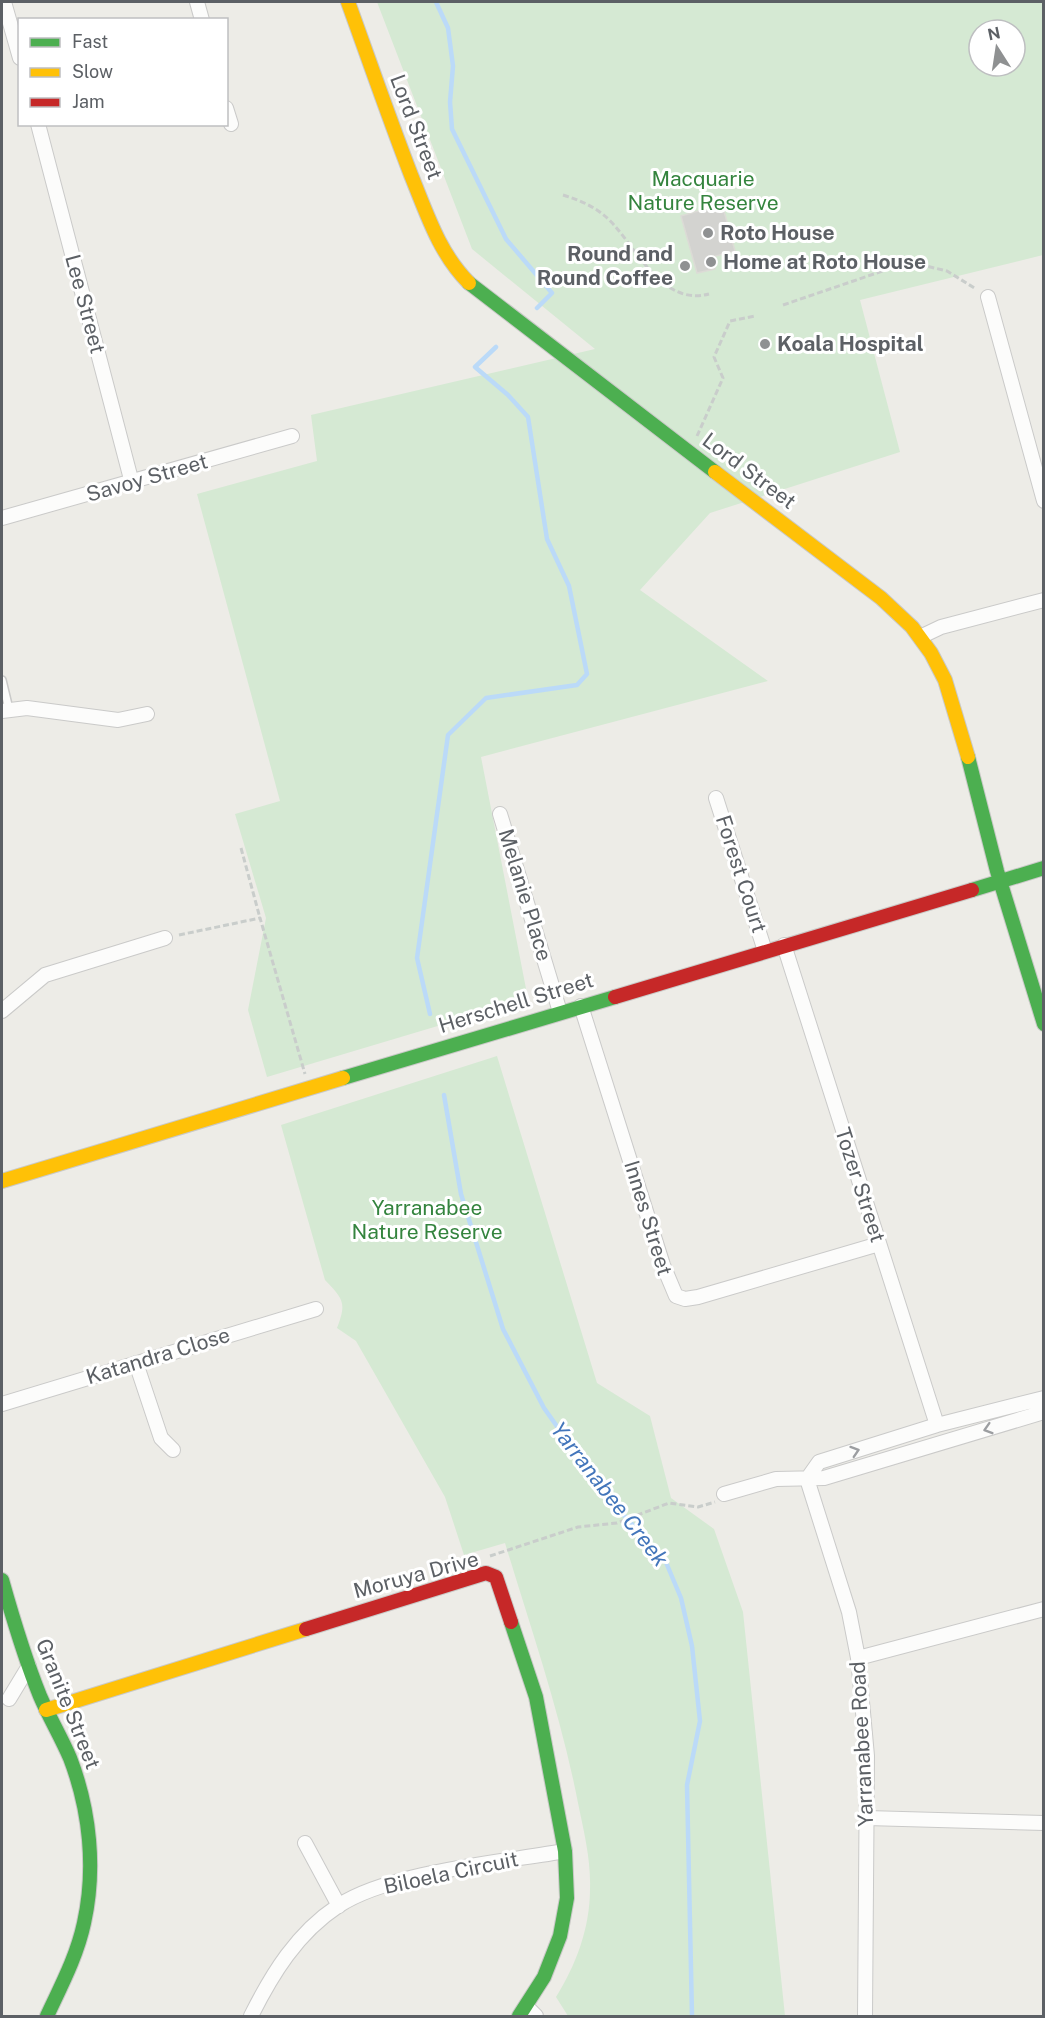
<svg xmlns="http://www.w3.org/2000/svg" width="1045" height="2018" font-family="'Public Sans',sans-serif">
	<rect width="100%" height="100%" fill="#edece7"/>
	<path fill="#d5e9d3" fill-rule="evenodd" d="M377 2H1043V255L860 300 900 452 710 513 640 590 768 681 481 757 528 999 267 1077 248 1010 266 918 235 814 280 801 197 494 317 461 311 415 595 349 472 249ZM979 30H1015V66H979Z
		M497 1056 597 1383 650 1416 671 1498 714 1529 743 1612 785 2016H568L556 1997C576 1965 590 1928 590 1889 591 1860 584 1832 578 1803 561 1715 531 1629 505 1543L464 1555 445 1497 356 1341 337 1328C347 1302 343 1299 325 1280L281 1125Z"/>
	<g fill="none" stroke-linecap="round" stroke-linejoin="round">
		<path stroke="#bbdaf8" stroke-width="4.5" d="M436 2 448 28 453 66 450 102 452 129 506 239 552 293 537 308
			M430 1014 417 958 448 735 486 698 577 685 587 674 569 586 547 539 528 417 508 395 475 367 496 347
			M444 1095 461 1194 503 1329 544 1408 607 1497 665 1560 681 1598 692 1646 700 1721 687 1785 692 2016"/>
	</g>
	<path fill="#d3d3d0" stroke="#dcdbd6" stroke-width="1.5" d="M722 204 735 251 712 257 715 269 697 273 681 216Z"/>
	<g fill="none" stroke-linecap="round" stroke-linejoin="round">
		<defs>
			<path id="lane" d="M2 680 9 709"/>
			<path id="street" d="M4 2 20 58
				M197 2 202 20
				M226 108 231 124
				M38 124 132 483
				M988 297 1044 501
				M2 518 292 436
				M920 637 941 627 1044 600
				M2 711 27 708 118 720 147 714
				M716 798 765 951
				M500 814 560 1012
				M784 945 937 1425
				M581 1006 663 1265 676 1296 685 1299 698 1297 879 1244
				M2 1011 45 975 165 938
				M136 1363 161 1438 173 1450
				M2 1404 316 1309
				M807 1479 849 1612 858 1658 867 1756 865 2016
				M807 1479 819 1462 937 1425 1044 1398
				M724 1494 776 1479 824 1478 1044 1412
				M858 1658 1044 1609
				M9 1699 29 1666
				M867 1818 1044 1823
				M305 1843 339 1906
				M527 2007 536 2016
				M251 2016C272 1974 297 1933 338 1906 389 1872 503 1862 565 1851"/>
			<path id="fast" d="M469 283 715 472
				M968 757 997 871 1044 1024
				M972 890 1044 868
				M343 1078 615 997
				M2 1580C13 1619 25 1659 40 1696 49 1717 61 1737 70 1758 90 1810 96 1869 84 1923 77 1956 61 1986 47 2016
				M511 1622 536 1697 565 1851 567 1898 560 1936 544 1977 519 2016"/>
			<path id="slow" d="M348 2C369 60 389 118 411 175 427 214 439 253 469 283
				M715 472 881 598 912 627 931 653 945 680 968 757
				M2 1181 343 1078
				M46 1710 306 1629"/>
			<path id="jam" d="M615 997 972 890
				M306 1629 486 1573 496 1577 511 1622"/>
		</defs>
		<use href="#lane" stroke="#cacac9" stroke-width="10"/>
		<use href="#street" stroke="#cacac9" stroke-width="16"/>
		<use href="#fast" stroke="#c9c9c7" stroke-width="16"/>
		<use href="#slow" stroke="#c9c9c7" stroke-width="16"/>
		<use href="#jam" stroke="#c9c9c7" stroke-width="16"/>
		<path stroke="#c9cdcb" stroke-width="3" stroke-dasharray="6 3" stroke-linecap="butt" d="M563 195C583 201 600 209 614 225 639 253 664 306 709 294
			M783 305 909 262 947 271 976 289
			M697 436 723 378 714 357 730 321 755 316
			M241 848 260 918
			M179 935 260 918 305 1074
			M490 1556 578 1527 617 1523 669 1503 698 1507 715 1502"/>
		<use href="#lane" stroke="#fcfcfb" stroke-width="7"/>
		<use href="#street" stroke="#fcfcfb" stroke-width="14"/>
		<use href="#fast" stroke="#4caf50" stroke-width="14"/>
		<use href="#slow" stroke="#ffc107" stroke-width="14"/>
		<use href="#jam" stroke="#c62828" stroke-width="14"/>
	</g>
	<defs><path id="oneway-chevron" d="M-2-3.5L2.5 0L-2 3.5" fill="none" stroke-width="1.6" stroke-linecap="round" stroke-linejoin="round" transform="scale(1.5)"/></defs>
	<g stroke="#9c9ea1">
		<use href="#oneway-chevron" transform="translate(988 1429) rotate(163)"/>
		<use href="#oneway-chevron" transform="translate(855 1451) rotate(-18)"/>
	</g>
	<g fill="#8f9192" stroke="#fff" stroke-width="2">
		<circle cx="708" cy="233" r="6"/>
		<circle cx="711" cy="262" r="6"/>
		<circle cx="685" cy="266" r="6"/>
		<circle cx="765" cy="344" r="6"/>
	</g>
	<g text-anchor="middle" stroke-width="6" stroke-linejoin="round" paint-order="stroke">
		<g font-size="21" fill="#5c6065" stroke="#fff">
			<text transform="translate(416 127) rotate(69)" y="7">Lord Street</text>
			<text transform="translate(85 304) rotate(75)" y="7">Lee Street</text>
			<text transform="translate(749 471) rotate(37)" y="7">Lord Street</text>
			<text transform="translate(147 478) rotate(-16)" y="7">Savoy Street</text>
			<text transform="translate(741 874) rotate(72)" y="7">Forest Court</text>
			<text transform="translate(525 895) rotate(73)" y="7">Melanie Place</text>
			<text transform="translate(516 1003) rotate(-17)" y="7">Herschell Street</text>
			<text transform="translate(860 1185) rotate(72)" y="7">Tozer Street</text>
			<text transform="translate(648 1218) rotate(73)" y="7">Innes Street</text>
			<text transform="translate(158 1356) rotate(-17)" y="7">Katandra Close</text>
			<text transform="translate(416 1575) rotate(-15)" y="7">Moruya Drive</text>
			<text transform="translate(68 1704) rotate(68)" y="7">Granite Street</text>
			<text transform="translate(862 1744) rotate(-93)" y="7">Yarranabee Road</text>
			<text transform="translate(451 1873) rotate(-12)" y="7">Biloela Circuit</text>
		</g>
		<g font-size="21" fill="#34843e" stroke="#fff">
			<text x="703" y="186">Macquarie<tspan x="703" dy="24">Nature Reserve</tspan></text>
			<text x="427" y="1215">Yarranabee<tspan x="427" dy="24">Nature Reserve</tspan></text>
		</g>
		<g font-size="21" font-weight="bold" fill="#5c6065" stroke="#fff" text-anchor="start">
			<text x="720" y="240">Roto House</text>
			<text x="673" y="261" text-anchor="end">Round and<tspan x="673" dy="24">Round Coffee</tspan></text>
			<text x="723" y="269">Home at Roto House</text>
			<text x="777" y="351">Koala Hospital</text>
		</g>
		<g font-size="22" font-style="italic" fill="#4376bb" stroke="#fff">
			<text transform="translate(610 1494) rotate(52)" y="8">Yarranabee Creek</text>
		</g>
	</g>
	<rect width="1045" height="2018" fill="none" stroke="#5c6065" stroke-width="6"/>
	<rect x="18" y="18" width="210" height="108" fill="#ffffff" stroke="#bebfc1" stroke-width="1.5"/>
	<rect x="30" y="38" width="30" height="9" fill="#4caf50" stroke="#bebfc1" stroke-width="1.5"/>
	<text x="72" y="48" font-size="18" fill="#5c6065">Fast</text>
	<rect x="30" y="68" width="30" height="9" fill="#ffc107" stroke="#bebfc1" stroke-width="1.5"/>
	<text x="72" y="78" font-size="18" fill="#5c6065">Slow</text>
	<rect x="30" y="98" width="30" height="9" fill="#c62828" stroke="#bebfc1" stroke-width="1.5"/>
	<text x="72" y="108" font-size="18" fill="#5c6065">Jam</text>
	<g transform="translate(997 48) rotate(348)"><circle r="28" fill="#ffffff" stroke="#bebfc1" stroke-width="1.5"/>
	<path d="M0-4.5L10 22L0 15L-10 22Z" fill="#8f9192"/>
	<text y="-9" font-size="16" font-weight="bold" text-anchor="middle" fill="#5c6065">N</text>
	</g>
</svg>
